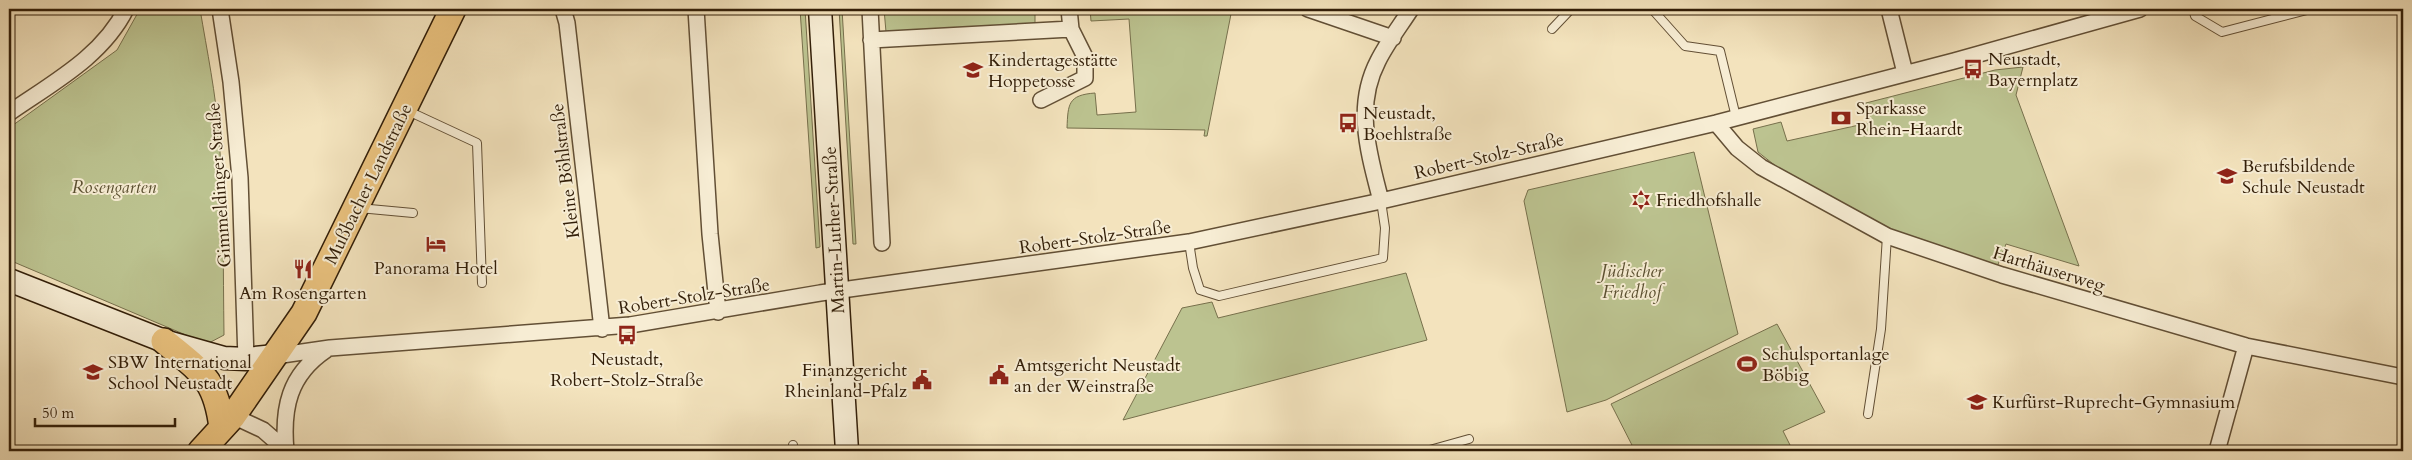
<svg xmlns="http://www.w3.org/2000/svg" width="2412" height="460" font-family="Cardo,serif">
	<rect width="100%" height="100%" fill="#f3e3bd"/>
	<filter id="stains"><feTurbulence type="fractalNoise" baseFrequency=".004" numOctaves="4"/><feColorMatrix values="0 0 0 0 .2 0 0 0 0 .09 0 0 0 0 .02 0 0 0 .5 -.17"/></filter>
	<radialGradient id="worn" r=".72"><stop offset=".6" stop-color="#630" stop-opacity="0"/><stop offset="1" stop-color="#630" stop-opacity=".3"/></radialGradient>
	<path fill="#bcc390" stroke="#77704c" d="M140 9H200C207 51 216 94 219 137 224 202 223 269 224 335L207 344 9 260V128L117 50Z
		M800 9H805L820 247 816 248Z
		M839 9H842L856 244H853Z
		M884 9H1035V26L886 32Z
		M1090 9H1232L1207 136H1204L1205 130 1067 128C1068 104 1068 95 1095 93L1097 115 1136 112 1129 19 1091 21Z
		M2023 67 2016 95 2079 266 2006 244 1997 267 1884 227 1777 167 1758 152 1753 129 1781 122 1787 141 1868 123 1862 104 1995 70Z
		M1694 152 1738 334 1606 400 1567 412 1524 201 1528 190Z
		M1406 273 1427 340 1123 420 1182 308 1212 302 1218 318Z
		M1777 324 1825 412 1783 431 1793 451H1635L1611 404Z"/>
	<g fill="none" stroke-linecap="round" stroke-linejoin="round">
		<defs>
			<path id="lane" d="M1652 9 1685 46 1720 51 1736 117
				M2193 9 2195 16 2222 32 2311 9
				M1552 29 1571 9
				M406 110 477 143 482 283
				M359 208 413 213
				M1189 242 1193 268 1200 290 1219 296 1383 258 1385 228 1381 201
				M1868 414 1881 329 1887 236
				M793 445V451
				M1426 451 1469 439"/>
			<path id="street" d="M220 9 231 82 240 178 246 359
				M563 9 567 23 602 329
				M696 9 710 234 718 312
				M870 9 882 243
				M1308 9 1393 38
				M1889 9 1905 73
				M871 40 1071 29
				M1041 100 1085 78V57L1071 29 1069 9
				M9 113C52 83 102 57 126 9
				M1716 123 1737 148 1761 167 1887 236 2002 275 2246 346 2403 377
				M1381 201C1369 154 1354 107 1378 61 1387 43 1400 26 1411 9
				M275 356 330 348 630 325 820 293 1189 242 1381 201 1716 123 1954 61 2140 9
				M233 416 263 430 287 451
				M286 451C282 408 289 375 326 350
				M2217 451 2246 346"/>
			<path id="secondary" d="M820 9 847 451
				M9 280 164 341 224 358 246 359 275 356"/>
			<path id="primary" d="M164 341C200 371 216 378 222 428
				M201 451 233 416 304 313 453 9"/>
		</defs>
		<use href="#lane" stroke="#624f35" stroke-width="10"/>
		<use href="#street" stroke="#624f35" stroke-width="18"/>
		<use href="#secondary" stroke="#321e08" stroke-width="25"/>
		<use href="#primary" stroke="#321e08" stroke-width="28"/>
		<use href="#lane" stroke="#f7edd4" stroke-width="8"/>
		<use href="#street" stroke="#f7edd4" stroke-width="15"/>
		<use href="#secondary" stroke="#f7edd4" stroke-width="22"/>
		<use href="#primary" stroke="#eac27e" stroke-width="25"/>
	</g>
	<defs>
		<symbol id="bus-bare" viewBox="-9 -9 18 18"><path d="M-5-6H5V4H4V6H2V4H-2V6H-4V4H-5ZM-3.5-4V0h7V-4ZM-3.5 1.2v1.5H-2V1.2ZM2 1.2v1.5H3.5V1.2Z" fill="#8f2418" stroke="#f7edd4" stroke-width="2.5" paint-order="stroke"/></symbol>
		<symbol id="school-bare" viewBox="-9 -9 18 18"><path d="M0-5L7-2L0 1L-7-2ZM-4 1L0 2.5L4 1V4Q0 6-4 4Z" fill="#8f2418" stroke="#f7edd4" stroke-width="2.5" paint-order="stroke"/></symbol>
		<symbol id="bank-bare" viewBox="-9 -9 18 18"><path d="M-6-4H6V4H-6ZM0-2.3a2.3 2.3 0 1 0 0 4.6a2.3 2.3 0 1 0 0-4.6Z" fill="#8f2418" stroke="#f7edd4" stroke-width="2.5" paint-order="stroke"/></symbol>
		<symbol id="synagogue-bare" viewBox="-9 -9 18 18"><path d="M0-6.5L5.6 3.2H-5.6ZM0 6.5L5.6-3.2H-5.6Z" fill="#8f2418" stroke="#f7edd4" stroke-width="2.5" paint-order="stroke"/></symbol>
		<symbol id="hotel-bare" viewBox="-9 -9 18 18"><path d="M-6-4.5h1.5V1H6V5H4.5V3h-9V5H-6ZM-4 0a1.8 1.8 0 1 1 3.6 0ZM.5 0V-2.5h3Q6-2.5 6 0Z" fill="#8f2418" stroke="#f7edd4" stroke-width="2.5" paint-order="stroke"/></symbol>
		<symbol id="restaurant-bare" viewBox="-9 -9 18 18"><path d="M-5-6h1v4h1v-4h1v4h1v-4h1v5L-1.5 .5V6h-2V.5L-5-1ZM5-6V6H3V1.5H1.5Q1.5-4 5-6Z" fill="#8f2418" stroke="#f7edd4" stroke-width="2.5" paint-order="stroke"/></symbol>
		<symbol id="stadium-bare" viewBox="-9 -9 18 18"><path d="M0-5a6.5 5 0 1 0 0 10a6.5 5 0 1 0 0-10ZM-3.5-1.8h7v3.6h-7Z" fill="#8f2418" stroke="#f7edd4" stroke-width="2.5" paint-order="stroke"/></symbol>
		<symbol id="civic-bare" viewBox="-9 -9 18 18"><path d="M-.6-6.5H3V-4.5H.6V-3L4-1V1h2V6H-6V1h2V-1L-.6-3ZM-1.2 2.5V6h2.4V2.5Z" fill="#8f2418" stroke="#f7edd4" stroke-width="2.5" paint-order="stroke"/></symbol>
	</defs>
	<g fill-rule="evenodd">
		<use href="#bus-bare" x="1959" y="55" width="28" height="28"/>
		<use href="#school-bare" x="959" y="56" width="28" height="28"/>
		<use href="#bank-bare" x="1827" y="104" width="28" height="28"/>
		<use href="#bus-bare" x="1334" y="109" width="28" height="28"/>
		<use href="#school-bare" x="2213" y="162" width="28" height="28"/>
		<use href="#synagogue-bare" x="1627" y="186" width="28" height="28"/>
		<use href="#hotel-bare" x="422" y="230" width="28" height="28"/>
		<use href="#restaurant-bare" x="289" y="255" width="28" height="28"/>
		<use href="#bus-bare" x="613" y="321" width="28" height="28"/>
		<use href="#stadium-bare" x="1733" y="350" width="28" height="28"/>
		<use href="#school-bare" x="79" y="358" width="28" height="28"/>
		<use href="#civic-bare" x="985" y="361" width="28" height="28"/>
		<use href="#civic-bare" x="908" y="366" width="28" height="28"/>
		<use href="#school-bare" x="1963" y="388" width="28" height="28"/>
	</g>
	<g text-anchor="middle" stroke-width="4" stroke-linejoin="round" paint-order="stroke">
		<g font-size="18" fill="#321e08" stroke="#f7edd4" text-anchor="start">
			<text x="1988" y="65">Neustadt,<tspan x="1988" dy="21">Bayernplatz</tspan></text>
			<text x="988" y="66">Kindertagesstätte<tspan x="988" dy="21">Hoppetosse</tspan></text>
			<text x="1856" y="114">Sparkasse<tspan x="1856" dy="21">Rhein-Haardt</tspan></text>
			<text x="1363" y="119">Neustadt,<tspan x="1363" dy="21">Boehlstraße</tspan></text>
			<text x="2242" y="172">Berufsbildende<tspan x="2242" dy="21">Schule Neustadt</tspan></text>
			<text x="1656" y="206">Friedhofshalle</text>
			<text x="436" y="274" text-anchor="middle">Panorama Hotel</text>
			<text x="303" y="299" text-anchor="middle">Am Rosengarten</text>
			<text x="1762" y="360">Schulsportanlage<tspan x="1762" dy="21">Böbig</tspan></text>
			<text x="627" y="365" text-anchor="middle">Neustadt,<tspan x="627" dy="21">Robert-Stolz-Straße</tspan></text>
			<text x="108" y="368">SBW International<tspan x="108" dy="21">School Neustadt</tspan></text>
			<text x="1014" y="371">Amtsgericht Neustadt<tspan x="1014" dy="21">an der Weinstraße</tspan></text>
			<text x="907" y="376" text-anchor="end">Finanzgericht<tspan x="907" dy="21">Rheinland-Pfalz</tspan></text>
			<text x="1992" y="408">Kurfürst-Ruprecht-Gymnasium</text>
		</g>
		<g font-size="18" fill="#321e08" stroke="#f7edd4">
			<text transform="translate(1489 156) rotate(-13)" y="6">Robert-Stolz-Straße</text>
			<text transform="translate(565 171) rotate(-97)" y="6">Kleine Böhlstraße</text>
			<text transform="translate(368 184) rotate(-64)" y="6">Mußbacher Landstraße</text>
			<text transform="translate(219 185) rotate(-94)" y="6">Gimmeldinger Straße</text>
			<text transform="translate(834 230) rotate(-93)" y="6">Martin-Luther-Straße</text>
			<text transform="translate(1095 237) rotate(-8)" y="6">Robert-Stolz-Straße</text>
			<text transform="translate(2049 269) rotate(17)" y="6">Harthäuserweg</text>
			<text transform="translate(694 296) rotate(-9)" y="6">Robert-Stolz-Straße</text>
		</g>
		<g font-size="18" font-style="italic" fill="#5b5031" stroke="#f7edd4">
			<text x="114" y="193">Rosengarten</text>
			<text x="1632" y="277">Jüdischer<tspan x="1632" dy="21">Friedhof</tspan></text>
		</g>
	</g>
	<rect width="2412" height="460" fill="none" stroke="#f3e3bd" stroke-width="30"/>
	<rect x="10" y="10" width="2392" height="440" fill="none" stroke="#321e08" stroke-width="2.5"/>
	<rect x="15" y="15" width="2382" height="430" fill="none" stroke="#321e08"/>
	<path d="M35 418v8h140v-8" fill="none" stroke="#321e08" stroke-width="2.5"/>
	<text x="42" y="418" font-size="15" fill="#321e08" stroke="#f7edd4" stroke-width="4" paint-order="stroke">50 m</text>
	<rect width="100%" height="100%" filter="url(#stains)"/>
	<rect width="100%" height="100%" fill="url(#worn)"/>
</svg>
